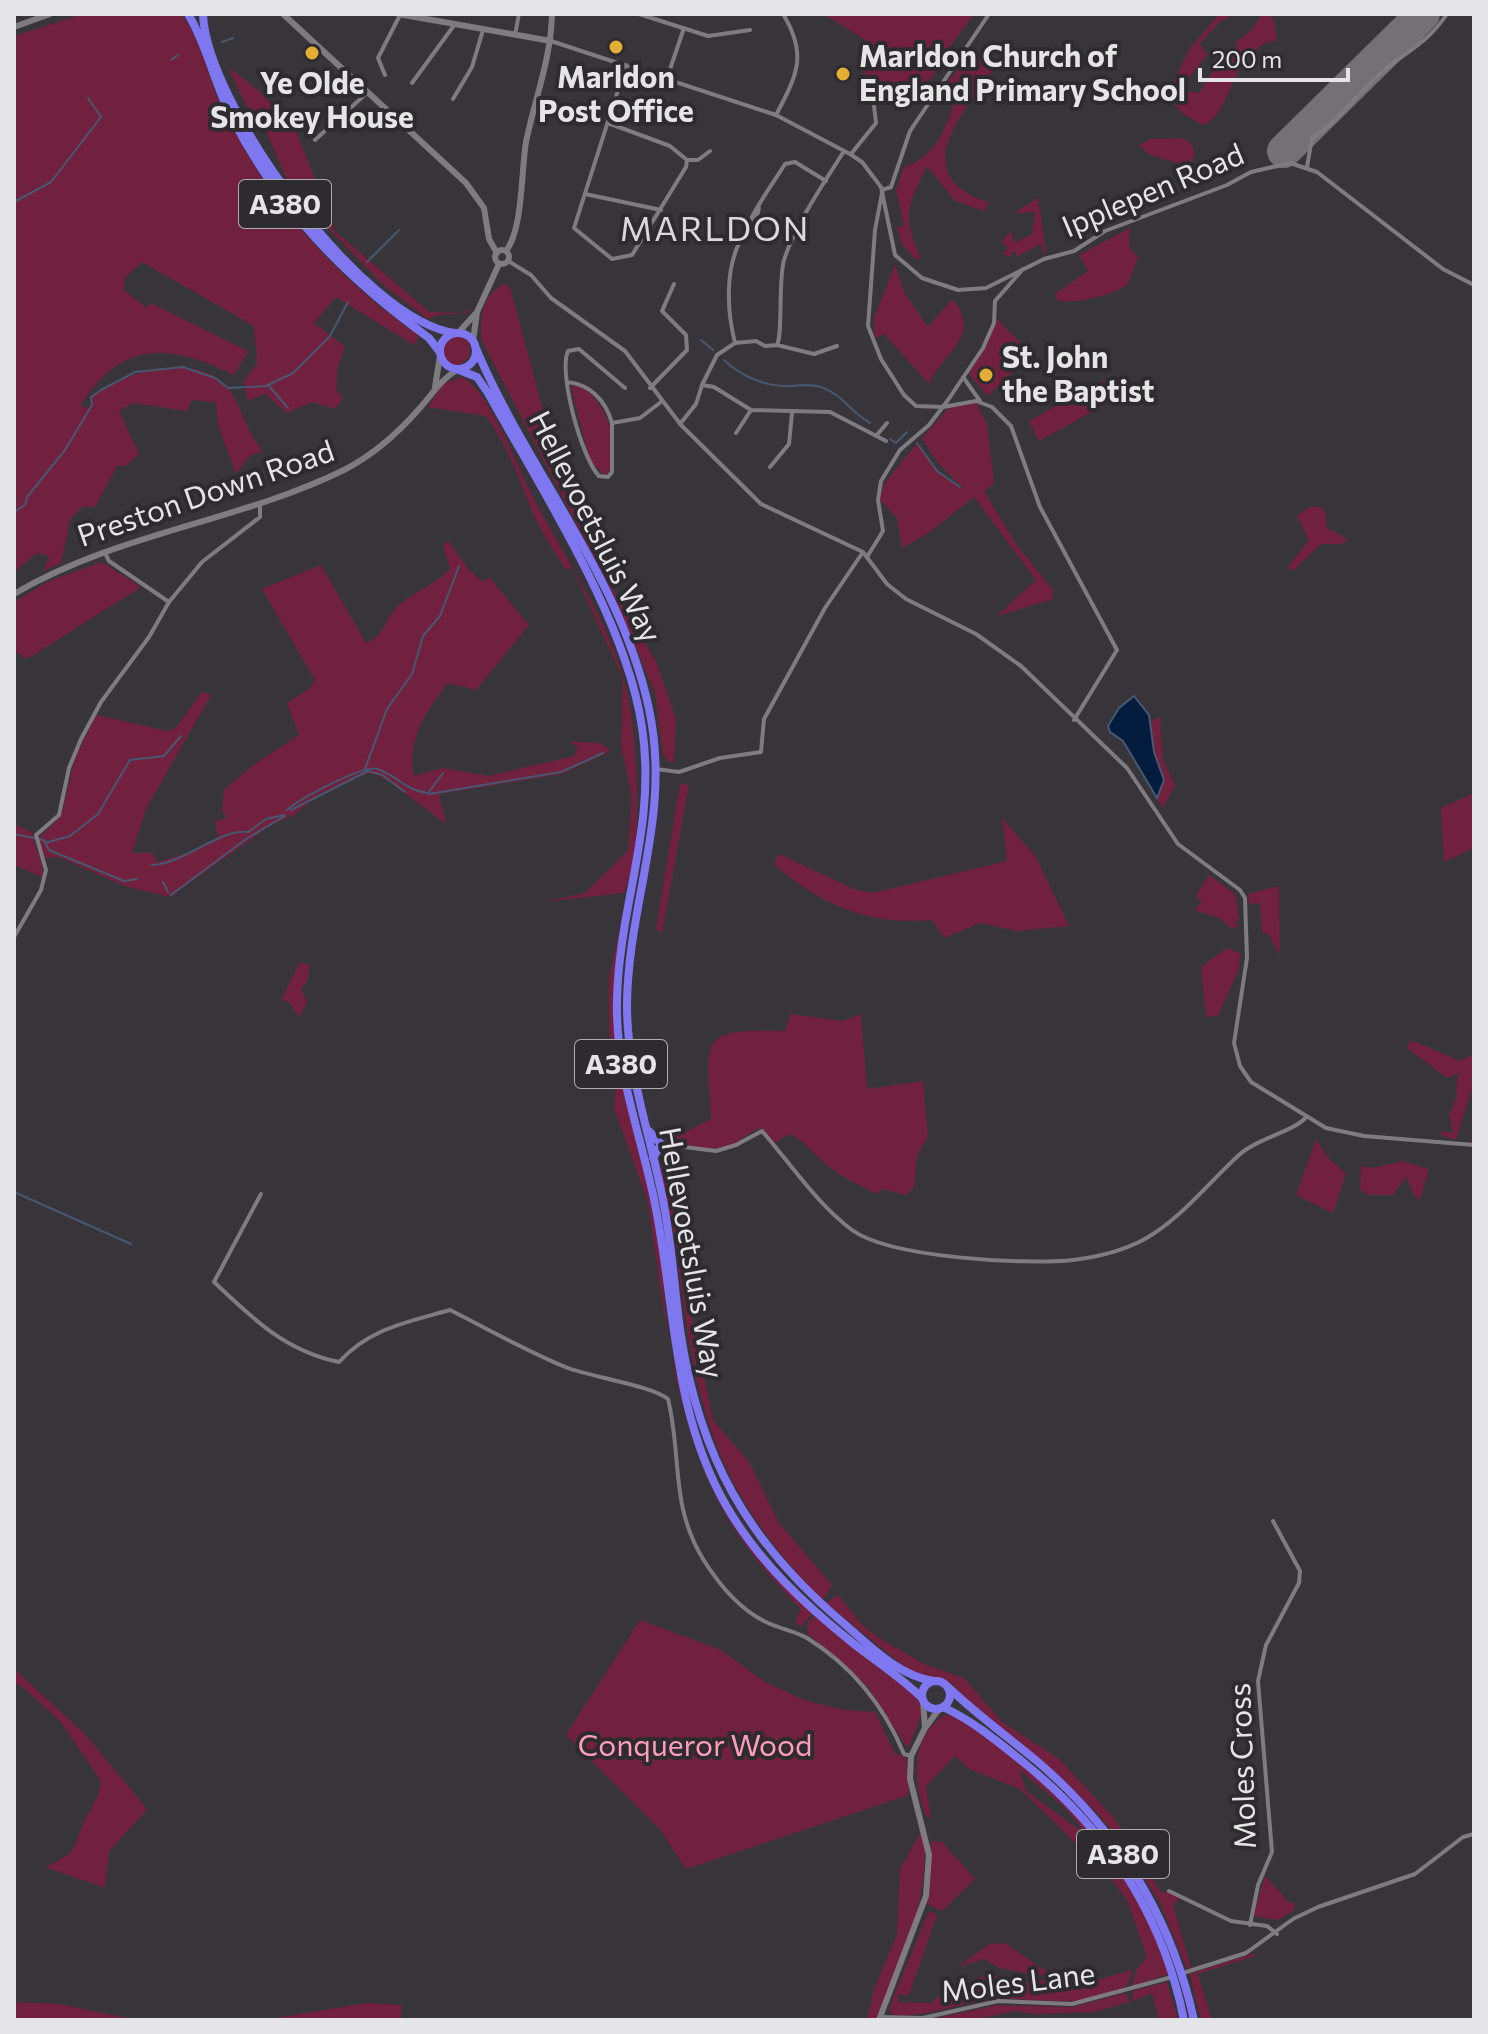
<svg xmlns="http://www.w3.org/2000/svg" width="1488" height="2034" font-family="Commissioner,sans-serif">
	<rect width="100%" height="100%" fill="#38353a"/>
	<path fill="#71213e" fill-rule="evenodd" d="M83 14H181C202 41 208 80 223 110 269 203 335 277 419 336L414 345 336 297 314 323 345 347 338 366 336 389 343 398 335 409 312 402 287 413 265 394 247 401 244 381 257 364 254 326 142 262 125 278 124 290 147 308 151 303 248 351 234 375C170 344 123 338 80 406L90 408 92 396C126 371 198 349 229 390 243 409 246 433 263 451L250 456 236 474 218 425 216 402 192 400 187 411 133 403 119 411 139 454 126 466H117L95 507 83 506 70 519 61 563 44 571 49 556 37 553 14 572V36Z
		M824 14H974L944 54 946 59 914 100 863 79 876 47Z
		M1219 14H1234L1221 21 1199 44 1208 54 1180 89 1173 83 1190 48Z
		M1262 14H1269L1274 20 1277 40C1230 47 1233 115 1203 125L1183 114 1173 103 1182 90 1199 93 1215 68 1235 57 1237 41 1251 31Z
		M975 52 994 69C961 115 905 176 990 203L983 211 954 200 927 166C907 207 902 217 921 259H915L902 244 897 228 904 225 896 190 904 167C936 158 947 125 957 96L945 84Z
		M228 67 258 90 295 128 335 231 429 312 461 313 471 308 467 313 437 315 428 319 382 284 313 212 286 177 262 122 250 114Z
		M1182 138 1191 143 1195 152 1192 162 1184 165 1150 155 1139 145 1150 139Z
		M1038 198 1046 252 1032 255 1043 252 1041 244 1016 257V252H1012L1011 257 1003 254 1008 248 1002 242 1010 231 1015 243 1032 234 1035 212 1014 213Z
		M1130 228 1129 248 1138 257 1128 284C1117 294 1070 306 1057 300L1055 294 1088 271 1079 255Z
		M895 265 904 292 928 327 952 299C984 334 943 353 929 384L884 334 875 338 874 318Z
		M504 284 510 287 544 414 552 459 612 588 656 661 676 720 674 762H669L663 755 655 693 616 600 482 341C479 320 482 295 504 284Z
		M997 319 1032 354 988 396 967 372 986 346Z
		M440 350a15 15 0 1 1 30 0a15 15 0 1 1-30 0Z
		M461 377C486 386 515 460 527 485 558 549 602 607 623 676 633 709 636 756 637 791 638 825 636 861 624 893L543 902 585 893 628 851 632 797 621 746 623 678 572 568 566 570C554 551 541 532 532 511 518 477 508 446 486 416L428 407 443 384Z
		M1103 380 1117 398 1039 441 1029 421Z
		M574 385C607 392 625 456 605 476L590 461 571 388Z
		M969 402 976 403 987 423 994 484 984 491 1018 547 1053 590V599L997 616 1036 580 974 497 930 532 902 548 897 518 879 499 884 484 917 443 937 471 967 492 938 463 922 438 949 408Z
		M1310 507H1321L1325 512 1327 528 1347 539 1342 544H1321L1293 571 1288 567 1309 540 1297 516Z
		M448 541 470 571 483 582 489 577 529 625 476 690 448 683C427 710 406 740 414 776L443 768 489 776 574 756 578 747 568 741 600 743 611 751 562 774 439 794 446 824 390 782 375 774H365L318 795 294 815 271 825 170 897 124 886 59 857 46 858 37 840 61 816 75 758 96 715 167 731 175 729 202 692 211 695 146 809 132 853H152L158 862 196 850 218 837 215 822 227 817 222 811 224 790 252 766 299 735 287 703 309 689 315 680 262 589 321 565 366 643C386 635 384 619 398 606 414 591 435 585 450 569L443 545Z
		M102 562 141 587 27 659 14 651V602L49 581Z
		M1160 717 1163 760 1175 785 1163 808 1157 798 1164 780 1154 752 1151 721Z
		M680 784 689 785 662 933 656 929Z
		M1474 793V848L1444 862 1441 808Z
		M1002 818 1036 857 1069 926 1017 931 980 923 944 938 932 920C870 926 820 905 774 864L779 854 856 890 873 893 1007 861Z
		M14 824 33 833C33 850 46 859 42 877L14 865Z
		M1209 875 1235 894 1239 920 1234 922 1240 926 1231 928 1219 918 1188 908 1195 910 1201 902 1196 896Z
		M1279 886 1280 955 1269 935 1262 932 1260 903 1249 904 1248 894Z
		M626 898 628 901 619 960 622 1085 657 1212 668 1341 648 1202 614 1108 616 1072 609 1030V979Z
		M1227 948 1241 954 1238 971 1218 1016 1206 1017 1201 967Z
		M300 962 310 965 307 982 301 989 307 1002 299 1018 289 1002 281 1000Z
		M791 1014 842 1021 861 1014 867 1089 923 1081 928 1136 917 1156 914 1187 906 1195 882 1189 877 1194C858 1184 836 1175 820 1159 809 1149 804 1141 790 1134L774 1143 762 1128C750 1130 744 1139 733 1144 717 1152 682 1150 668 1141L711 1119C707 1037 696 1029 785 1031Z
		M1411 1040 1460 1061 1474 1054V1082L1456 1140 1439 1134 1443 1131 1453 1134 1449 1113C1460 1100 1454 1087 1459 1073L1447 1078 1407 1048Z
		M1316 1139 1329 1159 1346 1173 1333 1213 1296 1195Z
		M671 1148 683 1275 713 1420 749 1462 779 1523 832 1585 823 1601C707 1482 695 1398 675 1239 671 1213 657 1181 662 1155Z
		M1403 1161 1429 1169 1420 1200 1415 1197 1406 1177 1393 1195H1369L1360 1190 1361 1166 1372 1168Z
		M671 1355 687 1411 727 1509 813 1612 801 1627 795 1622 801 1609C718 1525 696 1469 671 1355Z
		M838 1595 862 1625 879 1638 924 1664 964 1678 1002 1722 1059 1759 1115 1819 1160 1891 1182 1896 1173 1905 1191 1968 1187 1969 1160 1903 1125 1846 1098 1814 1056 1773 965 1699 953 1684 911 1672 826 1603Z
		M816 1614 915 1694 923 1710 908 1749 868 1687 808 1634 807 1624Z
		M640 1620 721 1650 765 1682 804 1700 844 1710 875 1712 895 1754 906 1757 909 1795 686 1869 659 1828 566 1735Z
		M14 1669 85 1734 144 1805 146 1811 109 1851 105 1888 45 1867C83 1851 71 1845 87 1816 94 1802 99 1797 101 1781L60 1721 19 1684H14Z
		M945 1715C982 1716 1098 1834 1120 1867 1142 1899 1156 1938 1169 1974L1132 1986 1136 1970 1147 1957 1127 1900 1110 1877 1020 1789 969 1769 955 1756 926 1786 931 1818 926 1816C912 1784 911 1734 945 1715ZM1019 1769 1064 1807 1089 1837 1026 1791Z
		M923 1828C933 1897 901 1957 876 2020H867L874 1989 897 1935 900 1869Z
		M931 1841 942 1842 975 1879 942 1911 927 1904Z
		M1265 1876 1290 1903H1295L1294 1910 1278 1920 1253 1916Z
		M929 1911 937 1915 909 1995H898V2002L931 2003 952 1987 991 1974 1022 1984 1035 1980 1066 1982 1061 1991 1132 1970 1128 1984C1101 2011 1035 1998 1000 1999 964 2001 933 2016 895 2016L889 2011 893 1998Z
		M1005 1943 1041 1968 1066 1978 1025 1973 997 1967 985 1959 958 1967 989 1944Z
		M1254 1953 1255 1956 1198 1974 1212 2020H1201L1190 1974Z
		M1167 1982 1178 2020H1159L1152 1993 1133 2001 1132 1991Z
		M1125 1993 1130 2002 1094 2012 1034 2014 1014 2011 973 2020H928L997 2005 1073 2007Z
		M14 2002 58 2004 138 2020H14Z
		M367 2003 402 2005 401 2018 434 2020H264Z"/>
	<path fill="#031c3d" stroke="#475870" stroke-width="2" d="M1134 696 1149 715 1154 752 1164 780 1157 798 1123 741 1110 732 1108 726 1119 708Z"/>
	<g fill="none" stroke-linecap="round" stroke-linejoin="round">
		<path stroke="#475870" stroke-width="2" d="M222 42 233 38
			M171 60 178 55
			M14 202 51 182 101 117 88 98
			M367 262 399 230
			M701 340 713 350
			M724 360C742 377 766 387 791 386 802 385 812 384 821 387 845 396 850 412 870 423
			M269 386 288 408
			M890 439 896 443 907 432
			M917 443 937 471 960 487
			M14 512 25 505 27 497 65 450 92 405 91 397 101 390 135 372 183 367 215 378 228 388 266 386 293 373 330 336 348 302
			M365 769 387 709 412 674 423 636 440 616 459 566
			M429 792 443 773
			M429 794 561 772 603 753
			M287 810C299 799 362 765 377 769 397 775 406 791 428 793
			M291 810 368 771 382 775 405 792
			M14 834 44 840 49 850 124 881 137 879
			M45 843 70 836 98 814 130 760 164 756 181 736
			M152 865C184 864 220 828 248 832L266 819 284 815
			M163 882 168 892
			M171 895 246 839 285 816
			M14 1192 131 1244"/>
		<path stroke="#737175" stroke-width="34" d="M1284 151 1423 14"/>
		<path stroke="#7e7c80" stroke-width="4" d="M639 14 708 36 750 30
			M515 35 519 14
			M551 41 776 115 850 154 862 162 881 187 895 255 922 278 958 290 986 288 1044 259 1074 251 1105 231 1227 185 1251 172 1290 163 1317 172 1443 269 1474 285
			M626 65 574 228 612 259 632 255 686 167 687 160
			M385 75 378 58 400 15
			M667 78 684 28
			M412 83 455 24
			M453 99 472 67 483 30
			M776 115C797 75 808 55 783 14
			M608 123 670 146 687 160H698L710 151
			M315 140 368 92
			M851 154 876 123 874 106
			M1307 167 1312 138C1342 119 1359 90 1386 69 1410 49 1428 42 1447 14
			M882 190 891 187 910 131 989 14
			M882 193 875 230 868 326 881 359 904 395 916 406 943 407 976 401 992 407 1011 426 1040 507 1117 650 1074 720
			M585 194 661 210
			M749 224C751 214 777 177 785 164L795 162 826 181
			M508 261 531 275 551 298 625 351 681 425
			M735 343C727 311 725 271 740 241 747 228 757 221 759 208
			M777 345C783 334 778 282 784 260 795 225 824 183 844 151
			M963 377 980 401
			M567 382C590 384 606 401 612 423
			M702 385 717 355 735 343 756 341 765 346 777 345 814 354 837 346
			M625 388 579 349 568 351C558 373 582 459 599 476L608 477 612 472V423L640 418 661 402
			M650 388 687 350 686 335 662 311 674 284
			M680 424 761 504 863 552 887 584 906 599 976 634 1021 666 1127 768 1178 844 1240 890 1245 898 1247 958 1234 1043 1240 1066 1251 1082 1326 1128 1364 1136 1474 1145
			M680 424 696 404 702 385 714 387 751 410 830 412 886 441
			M736 433 751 410
			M876 436 887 423
			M770 467 789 444 792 413
			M105 553 109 561 169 602
			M867 557 883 531 878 500 881 481 900 450 929 425 948 400 983 348 994 323 995 301 1023 269
			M656 769 679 772 720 758 761 752 764 719 825 608 863 552
			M14 937 41 890 46 870 36 835 59 815 69 768 81 739 101 702 149 637 169 602 202 562 260 517V504
			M661 1144 716 1151 736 1145 762 1131C790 1163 817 1204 852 1230 890 1258 1025 1265 1073 1260 1097 1257 1122 1251 1143 1240 1180 1220 1208 1183 1239 1155 1257 1138 1296 1131 1306 1117
			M261 1194 214 1282C252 1318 285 1351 339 1362 370 1328 408 1322 450 1310 488 1329 528 1352 568 1368 592 1377 653 1386 668 1399 682 1456 670 1505 703 1559 718 1583 741 1611 768 1623 781 1629 795 1631 807 1638 852 1666 884 1706 904 1754L911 1756
			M1169 1891 1231 1921 1267 1926 1277 1934
			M1250 1925 1258 1885 1272 1852 1258 1681 1266 1645 1299 1583 1300 1571 1273 1521
			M1180 1974 1246 1953 1293 1919 1318 1907 1415 1874 1463 1837 1474 1834
			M880 2017 923 2018 998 2001 1072 2004 1172 1977"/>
		<path stroke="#7e7c80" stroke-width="6" d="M283 14 466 183 484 208 489 239 497 253
			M398 14 551 41
			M14 27 50 14
			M495 257a7 7 0 1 1 14 0a7 7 0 1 1-14 0Z
			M506 251C523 229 521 172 526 142 535 98 551 59 552 14
			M458 333 477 312 499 264
			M473 341 477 312
			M435 387 440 356
			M14 594C117 533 238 522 344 470 373 455 398 433 419 409 432 395 440 380 457 370
			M923 1701 925 1728
			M879 2020 926 1896 929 1855 910 1779 911 1756 925 1728 940 1708"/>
		<path stroke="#7e77ef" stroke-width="8" d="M188 14C207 45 214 83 231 116 278 209 346 278 429 338L439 351
			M203 14C206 104 363 321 455 333
			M440 351a18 18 0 1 1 36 0a18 18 0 1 1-36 0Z
			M475 346C526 469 621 576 649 709 672 816 628 901 627 1005 627 1071 649 1131 662 1195 672 1241 674 1289 681 1336 700 1457 748 1542 841 1621 868 1644 899 1677 934 1681
			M459 370 477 377 488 393C541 489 626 619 642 727 657 826 619 904 617 1000 615 1070 640 1132 654 1199 676 1304 671 1411 727 1507 759 1562 805 1605 854 1644 877 1662 902 1678 922 1698
			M649 1131 661 1144 653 1158
			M922 1695a14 14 0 1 1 28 0a14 14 0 1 1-28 0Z
			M948 1687C976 1714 1008 1737 1038 1762 1118 1831 1171 1916 1194 2020
			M943 1707C973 1721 997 1741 1023 1762 1106 1829 1163 1915 1184 2020"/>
	</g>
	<g fill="#e6ad36" stroke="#2d2b2f" stroke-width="3">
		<circle cx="616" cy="47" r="8"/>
		<circle cx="312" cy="53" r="8"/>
		<circle cx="843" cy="74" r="8"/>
		<circle cx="986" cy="375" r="8"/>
	</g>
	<g text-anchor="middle" stroke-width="8" stroke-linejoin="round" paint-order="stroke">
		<g fill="#2d2b2f" stroke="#aeacaf" stroke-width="2">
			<rect x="239" y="180" width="92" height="48" rx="6"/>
			<rect x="575" y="1040" width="92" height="48" rx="6"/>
			<rect x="1077" y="1830" width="92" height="48" rx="6"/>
		</g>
		<g font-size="28" font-weight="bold" fill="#e5e4e6">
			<text x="285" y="214">A380</text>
			<text x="621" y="1074">A380</text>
			<text x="1123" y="1864">A380</text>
		</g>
		<g font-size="30" font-weight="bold" fill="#e5e4e6" stroke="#2d2b2f" text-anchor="start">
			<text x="859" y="67">Marldon Church of<tspan x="859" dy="34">England Primary School</tspan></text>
			<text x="616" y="88" text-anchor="middle">Marldon<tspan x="616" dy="34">Post Office</tspan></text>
			<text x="312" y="94" text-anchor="middle">Ye Olde<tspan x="312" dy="34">Smokey House</tspan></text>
			<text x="1002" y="368">St. John<tspan x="1002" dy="34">the Baptist</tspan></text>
		</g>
		<g font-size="30" fill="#e5e4e6" stroke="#2d2b2f">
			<text transform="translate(1153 191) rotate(-23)" y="10">Ipplepen Road</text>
			<text transform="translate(206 494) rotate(-19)" y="10">Preston Down Road</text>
			<text transform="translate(595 527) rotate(63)" y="10">Hellevoetsluis Way</text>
			<text transform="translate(691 1253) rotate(80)" y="10">Hellevoetsluis Way</text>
			<text transform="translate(1243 1766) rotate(-92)" y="10">Moles Cross</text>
			<text transform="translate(1018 1983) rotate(-7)" y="10">Moles Lane</text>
		</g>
		<g font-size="30" fill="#fe9db8" stroke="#2d2b2f">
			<text x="695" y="1756">Conqueror Wood</text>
		</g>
		<g font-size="34" letter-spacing="2" fill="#dad8dd" stroke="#2d2b2f">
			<text x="715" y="241">MARLDON</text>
		</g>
	</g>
	<rect width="1488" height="2034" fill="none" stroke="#e5e4e6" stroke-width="32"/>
	<path d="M1200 68v12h148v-12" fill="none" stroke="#e5e4e6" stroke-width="4"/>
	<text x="1212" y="68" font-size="24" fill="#e5e4e6" stroke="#2d2b2f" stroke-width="6" paint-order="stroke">200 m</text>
</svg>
